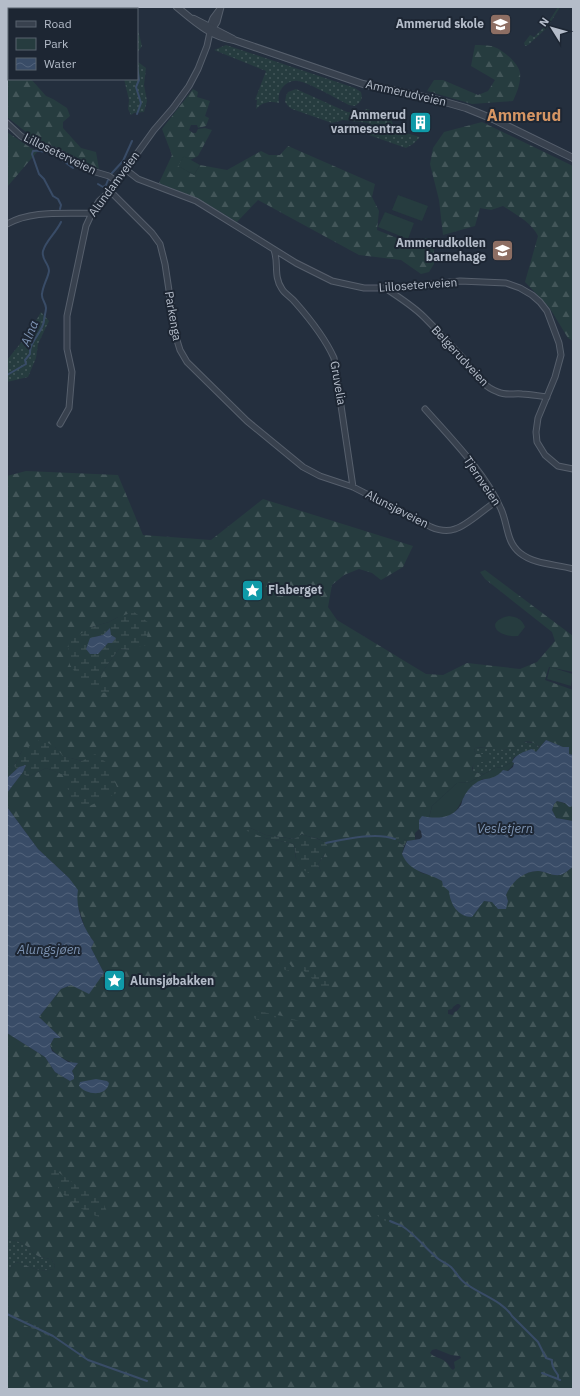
<svg xmlns="http://www.w3.org/2000/svg" width="580" height="1396" font-family="'IBM Plex Sans',sans-serif">
	<defs>
		<pattern id="grass-dots" width="8" height="8" patternUnits="userSpaceOnUse"><rect width="8" height="8" fill="#263c3f"/><path d="M2 2h.1M6 6h.1" fill="none" stroke="#435659" stroke-width="1.8" stroke-linecap="round"/></pattern>
		<pattern id="forest-firs" width="22" height="20" patternUnits="userSpaceOnUse"><rect width="22" height="20" fill="#263c3f"/><path d="M5 1l3.5 6h-7zM16 11l3.5 6h-7z" fill="#435659"/></pattern>
		<pattern id="wetland-marsh" width="20" height="14" patternUnits="userSpaceOnUse"><rect width="20" height="14" fill="#263c3f"/><path d="M1 5h8M5 5V1M11 12h8M15 12V8" fill="none" stroke="#435659"/></pattern>
		<pattern id="water-waves" width="16" height="10" patternUnits="userSpaceOnUse"><rect width="16" height="10" fill="#394c67"/><path d="M0 5q4-4 8 0t8 0" fill="none" stroke="#53647b"/></pattern>
	</defs>
	<rect width="100%" height="100%" fill="#242f3e"/>
	<path fill="url(#grass-dots)" d="M558 7H560L547 28 528 45 525 46 524 43 530 35 534 37 547 24Z
		M137 26 142 46 137 53Z
		M226 45 355 88 361 92C363 99 361 102 355 106L349 105C337 99 310 83 298 81 292 80 286 83 282 88 279 92 278 97 279 103 269 101 263 102 256 109L257 100H255L266 71 214 50Z
		M137 58 138 62 146 68 144 85 147 101 144 112 134 113 131 115 128 109 129 100 124 79H137Z
		M296 89 347 112 358 113 367 109 389 116 396 130 420 137 413 144 406 148 366 134 369 123 343 120 332 123 292 109 289 107 285 102 286 96 288 92Z
		M41 312 49 321 38 344 36 358 28 377 7 382V360L28 334Z
		M522 742 535 743 540 748 536 752 514 757 512 762 503 767 495 768 484 774 473 772C471 761 480 758 488 754H476L474 751 475 748 489 747 506 750Z
		M7 1239 20 1242 28 1247 34 1254 40 1257 51 1259 55 1265 54 1269C37 1273 32 1267 16 1262L7 1272Z"/>
	<path fill="url(#forest-firs)" fill-rule="evenodd" d="M475 45C480 45 486 45 491 46 501 48 519 63 520 73 521 83 517 92 513 101L472 104 427 91 434 80H443L478 95 488 91 495 80 471 66Z
		M7 57 9 58V79H31L46 96 53 99 67 108 70 116 63 122V128L81 148 96 152 99 169 56 147 44 143 31 136 7 117Z
		M193 89 198 92 197 97 210 101 205 116 209 118 206 126 198 128 197 125H191L189 130 193 133H196L198 129 205 128 212 130 198 156 190 160 184 157 179 166 194 175 200 165 227 170 261 151 269 155H280L288 146 375 184 372 197 379 211 377 230 409 243 418 239 430 238 434 249V264L429 272 421 274 401 260 359 255 258 200 237 222 199 199 159 183 172 155 162 129Z
		M482 122 573 166V341L568 338 549 307 525 282 538 236C531 222 516 215 503 206L491 210 480 208 475 226 443 235 439 200 430 164 433 148 444 132Z
		M7 132 37 152 7 187Z
		M26 471 118 475 143 535 211 540 263 499 413 546 403 567 381 580 372 573 359 569 344 575 332 585 328 607 337 620 426 674 443 675 467 663 520 669 537 662 555 641 552 632 485 579 480 572 485 570 573 636V672L549 667 545 680 573 690V755L569 754V747H563L546 740 540 747C523 733 517 750 504 750 494 749 485 746 475 748L474 751 476 754H488L492 755 490 760 487 762H475L472 768 473 772 484 774 470 782 457 783 432 806 429 818 419 820V829L415 833V840L407 841 404 839 398 842 404 846 402 854 421 873 434 876 442 881 477 911 481 903 484 901 492 902 508 901 506 895C511 882 524 870 539 871 547 872 552 876 560 875 565 874 569 869 573 867V1389H7V1272L16 1262C32 1267 37 1273 54 1269L55 1265 51 1259 40 1257 34 1254 28 1247 20 1242 7 1239V1033L45 1057 55 1072 70 1081 74 1076 72 1071 77 1065C67 1060 54 1056 50 1045L54 1038H61L39 1017 61 989 71 985 82 990 104 973 91 948 94 942 86 931 69 878 38 849 7 807V793L22 773 28 777 46 768 65 775 70 797 82 761 62 756 55 747 22 751 14 766 17 769 7 778V476ZM118 617 129 650 119 649 100 675 92 627 109 622ZM248 827 266 835 295 839 302 834C310 838 319 837 326 843L324 856 318 864 321 872 296 859 294 844 265 838ZM457 1004H459L461 1006 457 1011 454 1012 453 1015 448 1014V1010L452 1009 453 1007ZM436 1349 451 1355 460 1356 461 1358 454 1362 455 1368 453 1370C449 1367 449 1365 446 1362 441 1357 434 1358 430 1353L432 1350Z
		M557 801 573 806V821L556 818 552 810 554 804Z"/>
	<path fill="url(#wetland-marsh)" fill-rule="evenodd" d="M134 612 149 623 146 645 129 650 119 649 100 675 114 692 99 693 83 684 70 665 68 641 92 627 109 622 118 617ZM103 635H111L116 638 108 643 98 654 90 638Z
		M41 739 55 747 63 756 82 761 95 754 107 763 119 792 87 807 70 797 64 775 46 768 28 777 22 773 26 765 19 767 17 769 14 766 22 751Z
		M248 827 266 835 294 839 302 834C320 842 339 837 318 864L321 872 320 877C310 874 297 870 296 857 295 852 295 848 294 844L265 838 247 831 246 828Z
		M396 837H403L404 839 407 841 404 846 395 839Z
		M281 958 287 960 292 967 290 971C283 970 280 968 278 961Z
		M304 966 311 972 330 984 328 991 324 990 304 971 303 968Z
		M257 1011 282 1016 299 1021 267 1016C263 1020 261 1021 255 1019L254 1017V1013Z
		M54 1169 80 1188 101 1200C105 1205 105 1209 109 1214V1218C97 1220 72 1204 64 1195 58 1189 55 1182 51 1174Z
		M391 1208H393L388 1213 390 1217V1221L389 1222C384 1221 380 1219 377 1215L378 1212H386Z
		M26 1321 53 1333V1336L51 1337 24 1325V1323Z"/>
	<path fill="#263c3f" d="M184 156 200 165 194 175 178 166Z
		M398 195 428 206 422 221 392 210Z
		M385 212 414 223 408 239 378 227Z
		M509 616C517 617 522 619 525 627L518 636C496 638 484 621 509 616Z
		M550 667 573 674 571 686 547 679Z
		M512 762 514 763C512 770 496 778 489 779 489 779 483 779 483 779 481 780 478 783 475 785 454 800 465 821 429 818L432 806 457 783 470 782 495 768 503 767Z"/>
	<path fill="url(#water-waves)" d="M110 628 111 635 116 638 112 643H108L98 654H90L86 649 90 638 103 635Z
		M546 740 563 747H569V754L573 755V806L569 807 565 803 557 801 554 804 552 810 556 818 573 821V867C569 869 565 874 560 875 552 876 547 872 539 871 525 870 511 882 506 895L508 901 506 909H498L492 902 484 901 472 917C458 917 450 904 449 891L443 886 442 881C427 872 410 873 402 854L407 841 420 839 422 837 421 831 419 829V820L422 816C436 819 452 819 461 805 462 803 462 799 464 797 466 792 471 786 476 783 485 776 493 782 503 770L508 771 513 767 514 763 512 762C516 754 523 752 532 749L536 752Z
		M26 765 23 772 7 793V778L19 767Z
		M7 807 38 849 69 878 78 890C75 907 83 928 94 942L91 948 104 973 89 994 71 985 61 989 39 1017 61 1038H54L50 1045 52 1051 68 1062 78 1063 72 1071 74 1076V1079L70 1081 55 1072 45 1057 7 1033Z
		M96 1079 107 1081 109 1083C107 1097 86 1095 79 1086L80 1082Z"/>
	<g fill="none" stroke-linecap="round" stroke-linejoin="round">
		<path stroke="#394c67" stroke-width="2" d="M137 65 139 80 136 87 141 103 137 114
			M112 173 123 161 132 141
			M98 184 103 187 106 185 108 180
			M60 209 61 205 58 199 53 196 44 179 39 174 32 154 33 151C46 149 64 160 73 168
			M7 375 26 364 25 360 30 354C29 342 42 333 44 321 44 317 46 312 46 308 46 303 41 299 42 294 43 285 48 278 49 271 49 263 41 260 43 251 46 240 56 233 61 222
			M326 843C346 839 376 832 395 839
			M390 1221C394 1223 398 1224 402 1226 415 1234 424 1247 436 1257 440 1261 446 1263 451 1267 456 1272 459 1279 465 1283 479 1294 503 1301 512 1316L538 1342 546 1358 552 1360C551 1366 555 1371 558 1375V1379L560 1380
			M7 1314 53 1336 88 1360 147 1381
			M542 1373 558 1379"/>
		<defs>
			<path id="minor" d="M211 31 217 22 221 7
				M7 123 21 136 33 143 58 152 92 171 109 176 116 181
				M125 169 138 179 196 201 296 263 332 281 364 288H394L460 281 506 283 520 288 532 295 540 302 547 311 559 343 561 355 555 377 538 418 536 432 537 442 545 455 558 466 573 469
				M110 191 152 233 160 244 165 264 176 337 180 350 187 362 247 421 303 467 320 476 353 487 431 527C438 530 447 532 455 529 467 526 485 508 497 501
				M7 224C32 210 63 214 92 213
				M274 250C279 263 273 276 282 289 285 294 291 297 295 302 310 319 325 338 334 358L353 487
				M385 288C399 297 413 306 424 317 437 330 450 344 462 357 473 371 481 386 498 392 506 396 514 393 522 394 530 394 538 396 547 397
				M425 409C450 437 487 475 501 509 508 524 506 542 520 553 535 565 556 564 573 569
				M60 424 69 408 72 372 67 349V316L86 226 92 213 99 201 110 191 154 130 173 108 189 86 198 69 207 46 210 32V26L213 18 219 10"/>
			<path id="tertiary" d="M177 7C194 21 211 37 234 40L363 84 438 100 466 108 493 119 573 158
				M194 19 233 39"/>
		</defs>
		<use href="#minor" stroke="#565f6c" stroke-width="7"/>
		<use href="#tertiary" stroke="#565f6c" stroke-width="8"/>
		<use href="#minor" stroke="#38414e" stroke-width="5"/>
		<use href="#tertiary" stroke="#38414e" stroke-width="6"/>
	</g>
	<defs>
		<symbol id="school-square" viewBox="-11 -11 22 22"><rect x="-9" y="-9" width="18" height="18" rx="4" fill="#8d6e63" stroke="#1d2633"/><path d="M0-5L7-2L0 1L-7-2ZM-4 1L0 2.5L4 1V4Q0 6-4 4Z" fill="#fff"/></symbol>
		<symbol id="building-square" viewBox="-11 -11 22 22"><rect x="-9" y="-9" width="18" height="18" rx="4" fill="#0f9aa8" stroke="#1d2633"/><path d="M-4-6H4V6H1V3H-1V6H-4ZM-2.5-4.3h1.7v1.8h-1.7ZM.8-4.3h1.7v1.8H.8ZM-2.5-1h1.7V.8h-1.7ZM.8-1h1.7V.8H.8Z" fill="#fff"/></symbol>
		<symbol id="sight-square" viewBox="-11 -11 22 22"><rect x="-9" y="-9" width="18" height="18" rx="4" fill="#0f9aa8" stroke="#1d2633"/><path d="M0-6L1.8-2.2L6-1.7L2.9 1.2L3.7 5.4L0 3.3L-3.7 5.4L-2.9 1.2L-6-1.7L-1.8-2.2Z" fill="#fff"/></symbol>
	</defs>
	<g fill-rule="evenodd">
		<use href="#school-square" x="488" y="12" width="25" height="25"/>
		<use href="#building-square" x="408" y="110" width="25" height="25"/>
		<use href="#school-square" x="490" y="238" width="25" height="25"/>
		<use href="#sight-square" x="240" y="578" width="25" height="25"/>
		<use href="#sight-square" x="102" y="968" width="25" height="25"/>
	</g>
	<g text-anchor="middle" stroke-width="4" stroke-linejoin="round" paint-order="stroke">
		<g font-size="12" font-weight="bold" fill="#b4bcc9" stroke="#1d2633" text-anchor="end">
			<text x="484" y="28">Ammerud skole</text>
			<text x="406" y="119">Ammerud<tspan x="406" dy="14">varmesentral</tspan></text>
			<text x="486" y="247">Ammerudkollen<tspan x="486" dy="14">barnehage</tspan></text>
			<text x="268" y="594" text-anchor="start">Flaberget</text>
			<text x="130" y="985" text-anchor="start">Alunsjøbakken</text>
		</g>
		<g font-size="12" fill="#b4bcc9" stroke="#1d2633">
			<text transform="translate(406 93) rotate(13)" y="4">Ammerudveien</text>
			<text transform="translate(60 154) rotate(26)" y="4">Lilloseterveien</text>
			<text transform="translate(114 184) rotate(-54)" y="4">Alundamveien</text>
			<text transform="translate(418 285) rotate(-4)" y="4">Lilloseterveien</text>
			<text transform="translate(173 316) rotate(80)" y="4">Parkenga</text>
			<text transform="translate(460 356) rotate(47)" y="4">Belgerudveien</text>
			<text transform="translate(338 383) rotate(80)" y="4">Gruvelia</text>
			<text transform="translate(482 481) rotate(56)" y="4">Tjernveien</text>
			<text transform="translate(397 509) rotate(27)" y="4">Alunsjøveien</text>
		</g>
		<g font-size="13" font-style="italic" fill="#7c92b1" stroke="#1d2633">
			<text transform="translate(29 333) rotate(-68)" y="5">Alna</text>
			<text x="505" y="833">Vesletjern</text>
			<text x="49" y="954">Alungsjøen</text>
		</g>
		<g font-size="16" font-weight="bold" fill="#d59563" stroke="#1d2633">
			<text x="524" y="121">Ammerud</text>
		</g>
	</g>
	<rect width="580" height="1396" fill="none" stroke="#b4bcc9" stroke-width="16"/>
	<rect x="8" y="8" width="130" height="72" fill="#1d2633" stroke="#59626f"/>
	<rect x="16" y="21" width="20" height="6" fill="#38414e" stroke="#59626f"/>
	<text x="44" y="28" font-size="12" fill="#b4bcc9">Road</text>
	<rect x="16" y="38" width="20" height="12" fill="#263c3f" stroke="#59626f"/>
	<text x="44" y="48" font-size="12" fill="#b4bcc9">Park</text>
	<rect x="16" y="58" width="20" height="12" fill="url(#water-waves)" stroke="#59626f"/>
	<text x="44" y="68" font-size="12" fill="#b4bcc9">Water</text>
	<g transform="translate(552 28) rotate(307)" stroke="#1d2633" stroke-width="3" paint-order="stroke">
	<path d="M0-3L7 15L0 10L-7 15Z" fill="#b4bcc9"/>
	<text y="-6" font-size="11" font-weight="bold" text-anchor="middle" fill="#b4bcc9">N</text>
	</g>
</svg>
